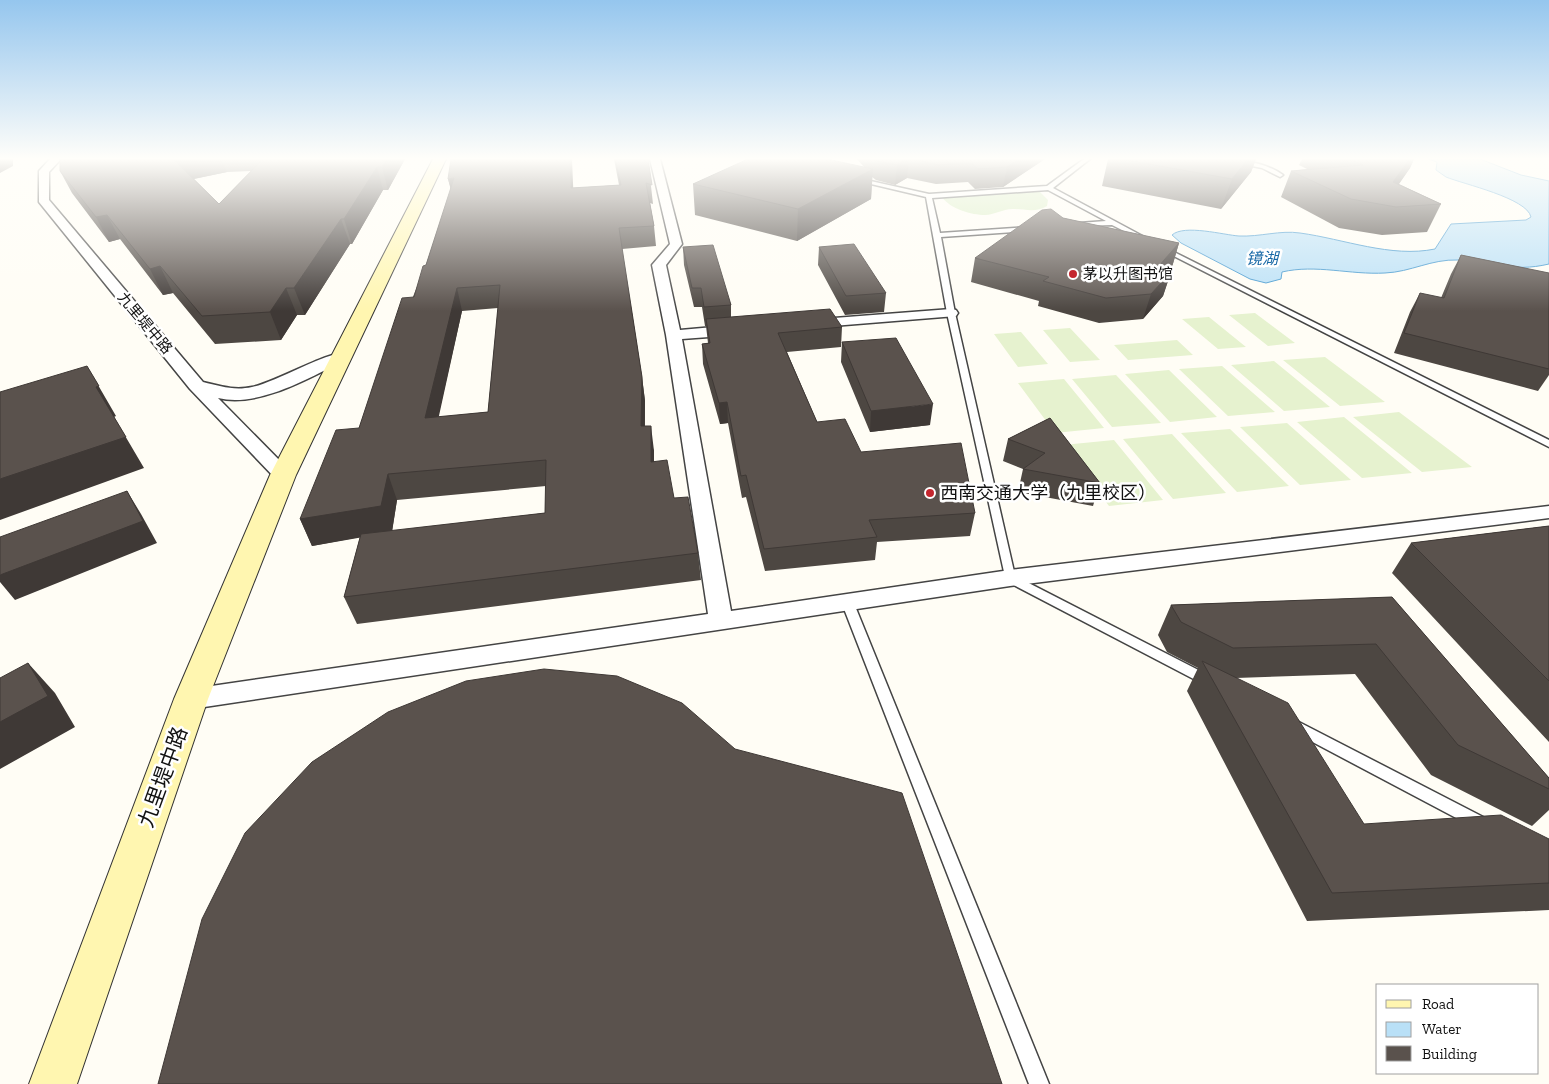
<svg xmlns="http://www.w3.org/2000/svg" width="1549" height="1084" font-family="'Zilla Slab','Noto Sans SC',serif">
	<rect width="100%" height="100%" fill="#fffdf5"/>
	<path fill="#d5ebbd" d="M1039 191 1048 200 1047 206C1036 213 1025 209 1012 209 1003 209 994 215 985 215 972 215 950 209 942 197Z"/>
	<path fill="#e6f2cf" d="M1255 313 1295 343 1268 346 1229 315Z
		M1209 317 1246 347 1218 349 1182 319Z
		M1070 328 1100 360 1070 362 1043 330Z
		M1021 332 1048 364 1018 367 994 334Z
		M1177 340 1193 355 1128 360 1114 345Z
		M1325 357 1385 402 1340 406 1283 360Z
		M1274 361 1330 407 1284 411 1231 365Z
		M1222 366 1275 412 1228 416 1179 369Z
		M1169 370 1217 417 1170 422 1125 374Z
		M1116 375 1161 423 1112 427 1072 379Z
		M1064 379 1104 428 1055 433 1018 383Z
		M1399 412 1472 467 1422 472 1353 417Z
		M1344 417 1412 473 1362 478 1297 422Z
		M1287 423 1351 480 1300 485 1240 427Z
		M1230 429 1289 486 1237 492 1181 433Z
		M1172 434 1226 493 1173 499 1123 439Z
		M1114 440 1163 500 1109 506 1063 445Z"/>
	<path fill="#b9e0f7" stroke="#3f96cf" d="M1428 159H1480L1521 175 1549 181V264C1511 273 1494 261 1458 260 1431 259 1411 272 1385 273 1350 275 1316 264 1282 272L1281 279 1266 283 1250 279 1181 243 1172 235C1184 224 1224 235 1239 236 1260 237 1280 230 1300 233 1344 239 1391 258 1435 249L1451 224 1526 220 1531 217C1527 198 1463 184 1446 177L1436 170 1437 162Z"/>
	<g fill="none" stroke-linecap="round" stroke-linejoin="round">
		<defs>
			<path id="lane" d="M1084 159H1090L1053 188 1148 239V241H1144L1112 225 1077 226 1076 225 1079 223 1106 221 1048 190 932 198 940 233 1028 227 1031 229 1028 231 941 237 955 313 1015 576 1212 677 1214 681 1212 685 1207 686 1006 581 947 313 926 197 854 180 857 178 929 194 1047 186Z
				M1218 159C1239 159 1265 162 1283 175L1280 177 1262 168Z
				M1162 246 1549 440V447L1160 249V247Z
				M847 597 851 598 853 601 1049 1084H1029L841 601 843 598Z
				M1293 719 1487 819 1490 824 1487 829 1482 831 1477 829 1288 729 1286 725 1288 721Z"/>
			<path id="street" d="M50 159H61L49 172V200L203 382C220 386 234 391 252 387 274 383 332 349 347 353L349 356 347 359C311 377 259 408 218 398L290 471 293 475 290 479H276L190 389 39 202V171Z
				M650 159H660L682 244 666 265 680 330 736 325 744 330 736 335 682 339 731 611 1010 570 1549 506V518L1010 586 191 709 182 706 178 699 182 692 191 689 708 614 666 335 652 265 670 244Z
				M951 309 956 310 958 313 956 316 808 328 801 324 808 320Z"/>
			<path id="secondary" d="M433 159H446L296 475 208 699 77 1084H29L174 699 270 475Z"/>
		</defs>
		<use href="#lane" stroke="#444" stroke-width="3"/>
		<use href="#street" stroke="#444" stroke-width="3"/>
		<use href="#secondary" stroke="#333" stroke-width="2"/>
		<use href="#lane" fill="#fff" fill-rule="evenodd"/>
		<use href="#street" fill="#fff" fill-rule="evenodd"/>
		<use href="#secondary" fill="#fff6b0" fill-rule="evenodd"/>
	</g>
	<path fill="#4d4742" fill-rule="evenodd" d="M60 159H405L388 190H383L352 244H350L305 315H297L281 340 215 344 173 293 163 295 120 239 109 242 72 193 60 171ZM251 171 219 204 194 179 227 172Z
		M614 159H648L653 204 650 203 654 226 656 246 622 249 642 377 645 401V426L654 451V462L674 498 698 553 701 580 357 624 344 597 360 537 312 546 300 519 359 428 426 265 451 189 448 179 573 188 619 185ZM498 308 488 412 438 417 462 311ZM546 486 545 513 392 531 397 500Z
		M857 159H1045L1003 187 975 189 968 182 936 184 907 178 895 185 876 180 872 177 871 199 797 241 695 215 693 184 864 167Z
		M1108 159H1256L1251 172 1221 209 1102 186Z
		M1302 159H1414L1410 168 1399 184 1441 204 1427 232 1382 235 1339 228 1281 197 1291 171 1307 169 1299 165Z
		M1063 218 1179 243 1172 267 1168 271 1171 272 1163 296 1143 319 1099 323 1038 306 1039 301 971 282 975 258Z
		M683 247 731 305V317L842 327 841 347 787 352 817 422 861 452 975 513 970 536 877 542 875 560 765 571 746 497 742 498 728 423 720 424 703 364 702 344 708 343 706 326H705L702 307H694L684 265Z
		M819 247 886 293 884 312 845 315 818 265Z
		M1461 255 1549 273V375L1538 391 1394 353 1410 312 1420 293 1441 298 1451 274Z
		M842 342 930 425 870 432 841 362Z
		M1050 418 1100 483 1093 506 1018 492 1023 469 1003 461 1008 439Z
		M1549 526V742L1392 573 1411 543Z
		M1392 597 1549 778V810L1532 826 1431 775 1355 674 1236 678 1364 824 1549 839V910L1307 921 1187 691 1198 668 1167 652 1158 635 1171 605Z"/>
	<path fill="#3f3936" d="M0 159H13V166L0 173Z
		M173 159H222L227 172 183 181Z
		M386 159H405L388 190 382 167Z
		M570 159H572L574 207 571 188Z
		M906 159H909L907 178 895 185 897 165Z
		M1019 159H1045L1003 187 1007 167Z
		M1248 159H1256L1251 172 1221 209 1232 179Z
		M1410 159H1414L1410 168 1384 205 1393 182Z
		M377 167 383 190 352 244 344 219Z
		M873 169 871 199 797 241 798 209Z
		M454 178 453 198 448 179Z
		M107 215 120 239 109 242 96 217Z
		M341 219 350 244 305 315 294 288Z
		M1179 243 1172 267 1149 293 1157 268Z
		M160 266 173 293 163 295 150 269Z
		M1171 272 1163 296 1143 319 1151 294Z
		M286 288 297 315 281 340 270 312Z
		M457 288 462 311 433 443 425 418Z
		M87 366 116 416 114 417 144 468 0 520V479L96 387Z
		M642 377 645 401 644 452 641 426Z
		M727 402 728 423 720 424 719 403Z
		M933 404 930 425 870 432 871 411Z
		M651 426 654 451V488L651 462Z
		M388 474 397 500 392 532 312 546 300 519Z
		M127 491 141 514 157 543 15 600 0 582V575Z
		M28 663 55 693 75 727 0 769V722Z"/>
	<path fill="#5a524d" stroke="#3f3936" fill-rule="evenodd" d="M60 159H173L219 204 263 159H386L382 167H377L344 219H341L294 288H286L270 312 202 316 160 266 150 269 107 215 96 217 60 171Z
		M451 159H570L571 188 621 185 615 159H648L652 185 646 183 654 226 619 228 642 377 641 426H651V462L667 460 674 498 688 497 698 553 344 597 361 534 545 513 546 460 388 474 381 506 300 519 336 430 359 428 402 298 414 297 423 266 426 265 454 178 448 179ZM500 285 488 412 425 418 457 288Z
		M748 159H827L873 169 798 209 693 184Z
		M876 159H906L897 165 877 161Z
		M914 159H1019L1007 167 978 169 971 163 938 165Z
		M1121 159H1248L1232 179Z
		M1350 159H1410L1393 182 1441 204 1396 207 1351 199 1291 171 1363 165Z
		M1051 209 1063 218 1179 243 1157 268 1171 272 1151 294 1106 298 1043 281 1049 277 975 258 1042 210Z
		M854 244 886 293 846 296 819 247Z
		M713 245 731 305 704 307 701 288H692L683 247Z
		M1461 255 1549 273V369L1404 333 1420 293 1444 298Z
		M830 309 842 327 778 333 817 422 845 419 861 452 961 443 975 513 869 520 877 537 764 549 746 475 741 476 727 402 719 403 702 344 710 343 706 319Z
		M896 338 933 404 871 411 842 342Z
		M87 366 99 386 96 387 126 437 0 479V392Z
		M1050 418 1100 483 1023 469 1045 453 1008 439Z
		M127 491 143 521 0 575V537Z
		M1549 526V681L1411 543Z
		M1392 597 1549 778V789L1458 745 1376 644 1233 648 1181 622 1171 605Z
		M1202 661 1288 703 1364 824 1501 815 1549 839V883L1332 893Z
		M28 663 48 696 0 722V678Z
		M544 669 617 676 682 703 735 749 902 793 1002 1084H158L202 919 245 833 312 762 388 712 466 681Z"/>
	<linearGradient id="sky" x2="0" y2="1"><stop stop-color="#95c6ee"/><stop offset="0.51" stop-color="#fffefa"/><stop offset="1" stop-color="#fffefa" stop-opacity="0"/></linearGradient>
	<rect width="1549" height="311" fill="url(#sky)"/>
	<g fill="#c4262e" stroke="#fff" stroke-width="2">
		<circle cx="1073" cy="274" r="5"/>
		<circle cx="930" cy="493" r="5"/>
	</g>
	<g text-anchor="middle" stroke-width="5" stroke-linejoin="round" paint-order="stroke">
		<g font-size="15" fill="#111" stroke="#fff" text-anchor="start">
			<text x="1083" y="279">茅以升图书馆</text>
		</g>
		<g font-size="15" fill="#111" stroke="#fff">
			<text transform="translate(145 323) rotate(50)" y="5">九里堤中路</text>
		</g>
		<g font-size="16" font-style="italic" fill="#1768a6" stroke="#fff">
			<text x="1262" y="264">镜湖</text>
		</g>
		<g font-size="18" fill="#111" stroke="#fff" text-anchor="start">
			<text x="940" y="499">西南交通大学（九里校区）</text>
		</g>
		<g font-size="21" fill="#111" stroke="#fff">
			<text transform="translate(163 777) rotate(-70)" y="7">九里堤中路</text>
		</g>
	</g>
	<rect x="1376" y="984" width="162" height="90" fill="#ffffff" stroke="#a0a0a0"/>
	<rect x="1386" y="1000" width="25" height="8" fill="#fff6b0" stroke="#a0a0a0"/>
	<text x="1422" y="1009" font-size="15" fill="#111111">Road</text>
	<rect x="1386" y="1022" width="25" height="15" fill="#b9e0f7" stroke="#a0a0a0"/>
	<text x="1422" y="1034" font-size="15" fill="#111111">Water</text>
	<rect x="1386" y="1046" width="25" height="15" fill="#5a524d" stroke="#a0a0a0"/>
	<text x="1422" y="1059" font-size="15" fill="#111111">Building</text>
</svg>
